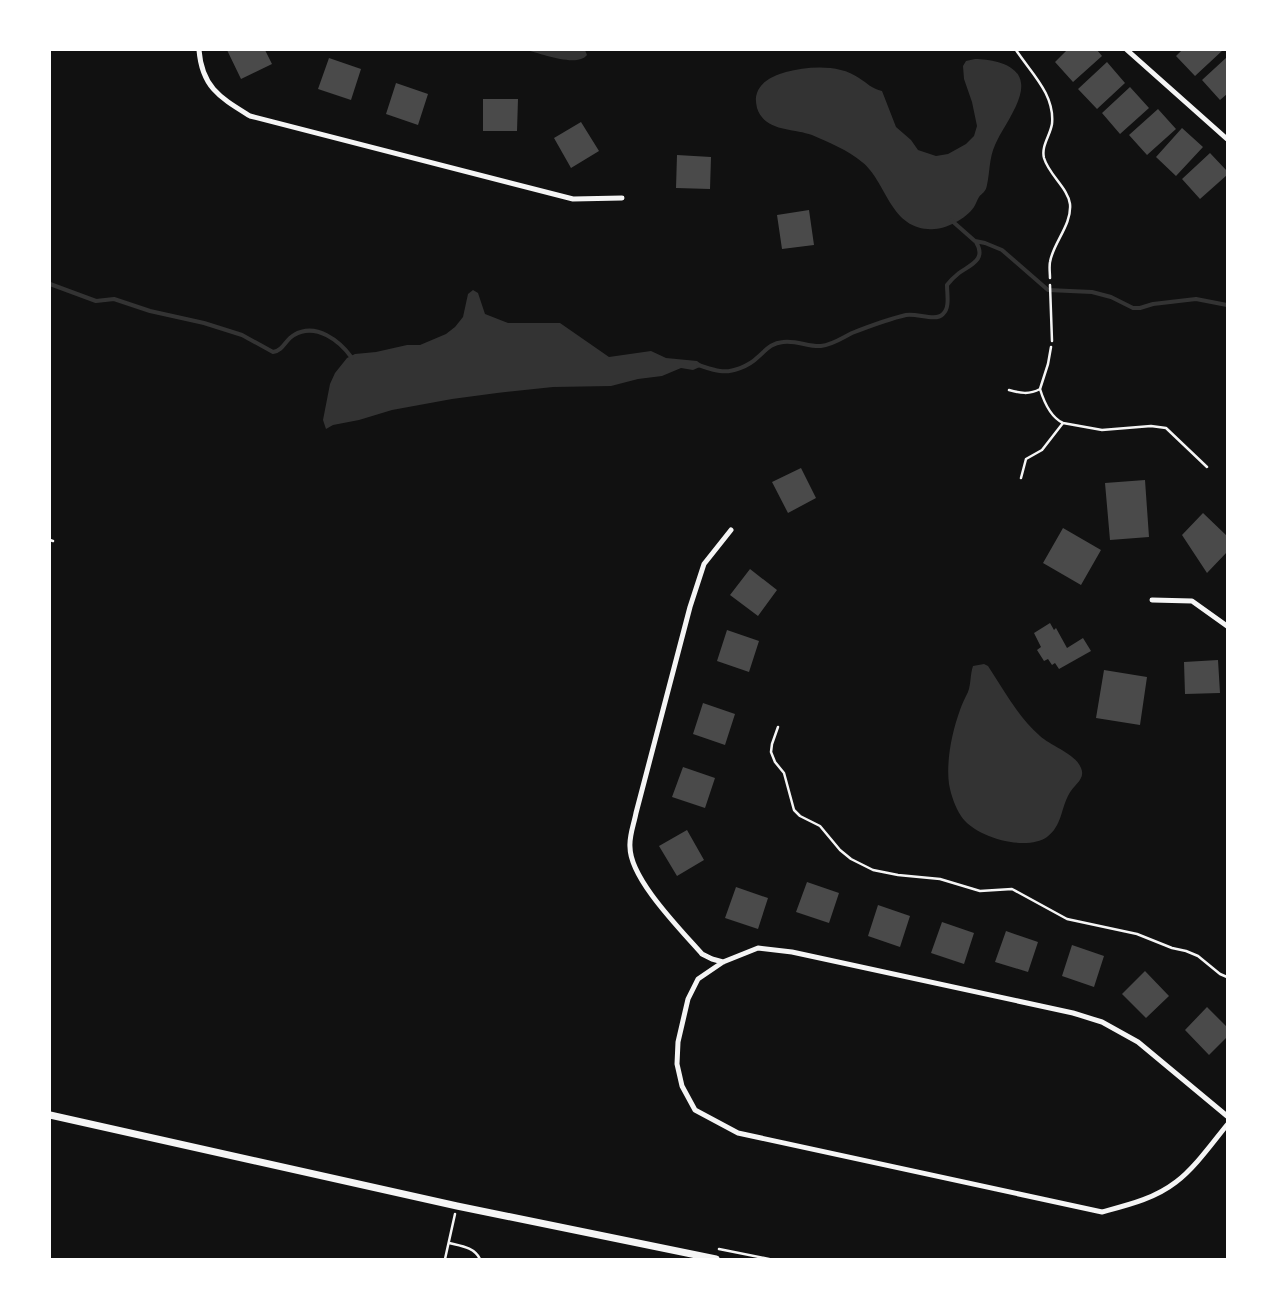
<svg xmlns="http://www.w3.org/2000/svg" width="1277" height="1309" font-family="'DejaVu Sans',sans-serif">
	<rect width="100%" height="100%" fill="#111"/>
	<path fill="#333" d="M526 50H585L587 55C577 68 540 53 526 50Z
		M975 59C991 59 1019 64 1021 83 1024 101 1002 128 995 145 989 158 990 172 987 185 986 192 982 193 979 197 977 200 976 204 974 207 965 220 943 231 928 229 890 227 886 181 862 162 848 150 828 142 812 135 793 128 765 132 757 108 756 103 755 98 757 93 761 81 775 75 786 72 808 66 840 64 859 78 867 83 872 89 882 91L896 127 911 140 918 150 936 156 948 154 966 144 974 136 977 126 972 102 964 79 963 66 966 61Z
		M473 290 478 293 485 314 508 323H560L609 357 651 351 666 358 697 361 701 364 702 366 693 370 681 368 662 376 638 379 611 386 553 387 497 393 452 399 392 410 359 420 333 425 326 429 323 420 330 384 335 373 347 358 355 354 376 352 407 345H420L446 334 455 327 463 317 468 294Z
		M984 664 988 666C1004 690 1018 717 1040 736 1051 746 1076 754 1081 768 1086 779 1074 785 1069 794 1061 808 1062 826 1047 837 1026 852 974 837 961 816 955 807 951 795 949 784 946 761 952 732 960 710 962 704 965 698 968 692 971 684 970 675 973 666Z"/>
	<g fill="none" stroke-linecap="round" stroke-linejoin="round">
		<path stroke="#333" stroke-width="4" d="M975 241 985 243 1002 250 1048 290 1092 292 1111 297 1133 308H1140L1153 304 1196 299 1227 305
			M50 284 96 301 114 299 150 311 204 323 242 335 273 352C284 350 285 340 294 335 316 322 340 341 352 358
			M698 365C705 367 712 370 720 371 732 373 749 366 758 357 766 350 771 343 783 342 796 340 809 347 821 346 832 345 842 338 852 333 870 326 888 319 906 315 918 313 935 322 943 314 950 308 947 294 947 285 950 281 954 277 959 273 970 265 987 260 976 242L951 220"/>
	</g>
	<path fill="#4a4a4a" d="M227 50H265L272 64 241 79Z
		M1067 50H1097L1102 56 1073 82 1055 62Z
		M1182 50H1223L1195 76 1176 56Z
		M1227 57V94L1220 100 1202 80Z
		M329 58 361 69 351 100 318 89Z
		M1107 62 1125 83 1097 109 1078 89Z
		M396 83 428 94 418 125 386 114Z
		M1130 87 1149 108 1120 134 1102 113Z
		M483 99H518L517 131H483Z
		M1158 109 1176 129 1147 155 1129 135Z
		M581 122 599 151 571 168 554 138Z
		M1182 128 1203 147 1176 176 1156 157Z
		M1210 153 1227 171V175L1200 199 1182 179Z
		M677 155 711 157 710 189 676 188Z
		M809 210 814 245 782 249 777 215Z
		M801 468 816 498 788 513 772 482Z
		M1145 480 1149 537 1110 540 1105 483Z
		M1203 513 1227 536V552L1207 573 1182 535Z
		M1063 528 1101 550 1081 585 1043 563Z
		M750 569 777 590 758 616 730 595Z
		M1050 623 1054 630 1056 628 1067 648 1083 638 1091 651 1059 669 1055 663 1052 665 1048 659 1044 661 1037 650 1041 647 1034 633Z
		M727 630 759 641 749 672 717 661Z
		M1218 660 1220 693 1185 694 1184 662Z
		M1104 670 1147 677 1140 725 1096 718Z
		M703 703 735 714 725 745 693 734Z
		M683 767 715 778 705 808 672 797Z
		M687 830 704 860 677 876 659 846Z
		M807 882 839 893 829 923 796 912Z
		M736 887 768 898 758 929 725 918Z
		M878 905 910 916 900 947 868 936Z
		M942 922 974 933 964 964 931 953Z
		M1006 931 1038 942 1028 972 995 962Z
		M1072 945 1104 956 1094 987 1062 976Z
		M1145 971 1169 996 1146 1018 1122 994Z
		M1207 1007 1227 1027V1037L1209 1055 1185 1030Z"/>
	<g fill="none" stroke-linecap="round" stroke-linejoin="round">
		<path stroke="#f5f5f5" stroke-width="2.5" d="M1016 50C1031 73 1055 94 1052 124 1050 136 1041 146 1044 158 1049 175 1068 188 1070 204 1072 225 1053 243 1050 262 1049 267 1050 273 1050 278
			M1040 389C1044 402 1050 417 1063 423L1102 430 1151 426 1166 428 1207 467
			M1009 390C1020 393 1029 395 1040 389L1048 364 1051 347
			M1021 478 1026 459 1042 450 1063 423
			M778 727 772 744 771 752 775 762 784 773 794 810 800 816 820 826 840 850 851 859 873 870 898 875 940 879 980 891 1012 889 1067 919 1137 934 1172 948 1186 951 1198 956 1220 974 1227 977
			M449 1243C461 1246 474 1247 480 1259
			M719 1249 769 1259
			M445 1259 455 1214"/>
		<path stroke="#f5f5f5" stroke-width="2.5" d="M1050 285 1052 341
			M50 540 53 541"/>
		<path stroke="#f5f5f5" stroke-width="5" d="M199 50C202 88 221 98 250 116L573 199 622 198
			M1127 50 1227 139
			M1152 600 1192 601 1227 626
			M723 962 712 959 702 954C681 930 630 879 630 847 629 836 634 824 636 813L690 607 704 564 731 530
			M1227 1116 1138 1042 1102 1022 1073 1013 792 952 758 948 723 962 698 979 688 999 678 1042 677 1064 682 1086 695 1110 738 1133 1102 1212C1128 1205 1154 1199 1176 1182 1194 1169 1213 1142 1227 1125"/>
		<path stroke="#f5f5f5" stroke-width="7" d="M50 1115 457 1206 716 1259"/>
	</g>
	<rect width="1277" height="1309" fill="none" stroke="#ffffff" stroke-width="102"/>
</svg>
